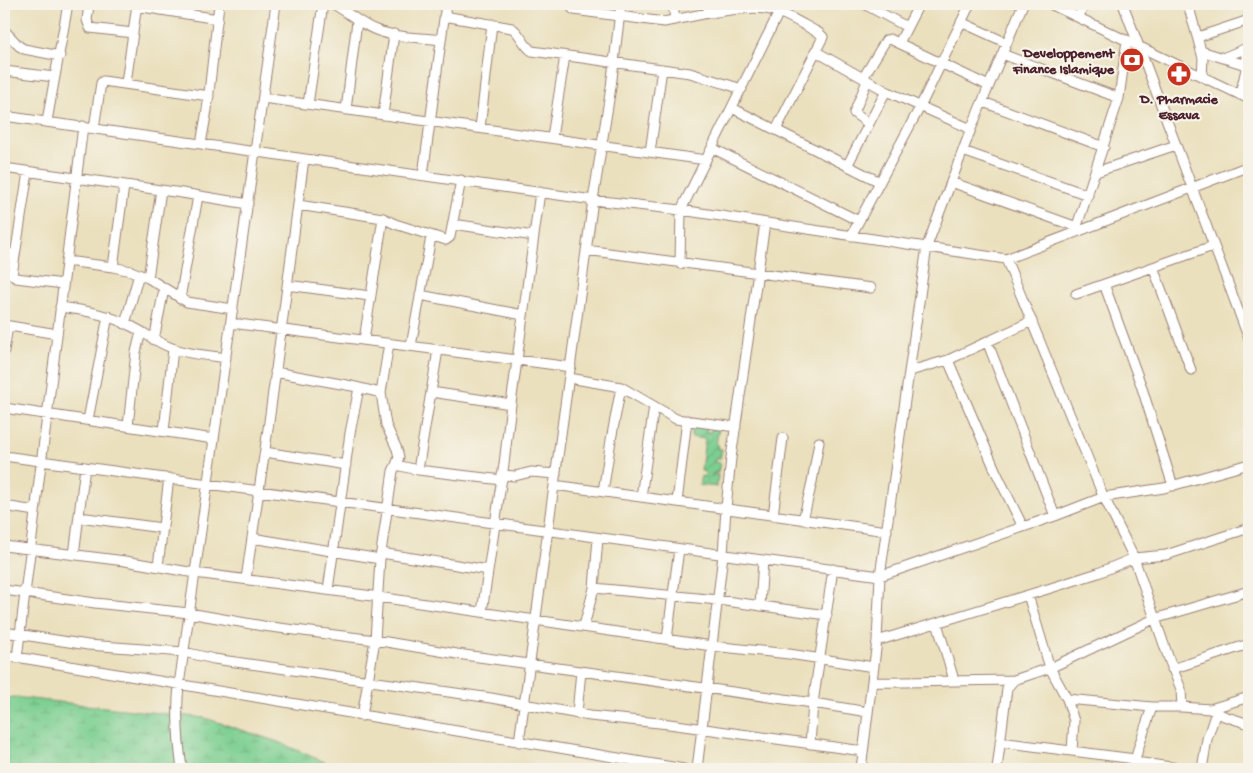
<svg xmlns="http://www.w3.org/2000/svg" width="1253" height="773" font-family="'Gochi Hand',sans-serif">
	<defs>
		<pattern id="wetland-marsh" width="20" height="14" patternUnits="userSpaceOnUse" patternTransform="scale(1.25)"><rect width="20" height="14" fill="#7ccf91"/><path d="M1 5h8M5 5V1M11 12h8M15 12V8" fill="none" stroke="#6db17d"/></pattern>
		<pattern id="garden-furrows" width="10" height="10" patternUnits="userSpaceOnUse" patternTransform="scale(1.25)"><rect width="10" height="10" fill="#7ccf91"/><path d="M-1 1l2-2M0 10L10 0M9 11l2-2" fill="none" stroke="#6db17d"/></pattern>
	</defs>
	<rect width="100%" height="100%" fill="#f7f3e8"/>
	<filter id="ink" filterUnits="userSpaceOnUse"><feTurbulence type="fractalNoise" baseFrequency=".02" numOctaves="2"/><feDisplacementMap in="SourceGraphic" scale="10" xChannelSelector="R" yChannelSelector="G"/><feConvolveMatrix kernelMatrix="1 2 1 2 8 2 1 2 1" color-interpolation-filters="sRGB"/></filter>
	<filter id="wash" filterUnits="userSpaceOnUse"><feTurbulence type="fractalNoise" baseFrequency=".0096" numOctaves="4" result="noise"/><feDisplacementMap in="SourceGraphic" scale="20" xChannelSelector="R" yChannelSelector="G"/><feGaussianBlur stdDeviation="1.12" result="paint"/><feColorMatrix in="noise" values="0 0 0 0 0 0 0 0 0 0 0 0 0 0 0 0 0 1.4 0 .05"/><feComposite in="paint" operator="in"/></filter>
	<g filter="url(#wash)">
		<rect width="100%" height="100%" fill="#eae0bd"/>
		<path fill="url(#wetland-marsh)" stroke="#63775e" d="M13 697 205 718 278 742 341 769H4V700Z"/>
		<path fill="url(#garden-furrows)" stroke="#63775e" d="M692 425 707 426 706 432H711L712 427 719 428 716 444H718L717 449H722L720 459H715L714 462 720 463 718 473H713L712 475H718L717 487 699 485 701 476 705 477V472L701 471 705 439 691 437Z"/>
	</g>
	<g filter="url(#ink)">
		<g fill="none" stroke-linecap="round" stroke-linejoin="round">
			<defs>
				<path id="minor" d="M333 4C348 12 360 24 376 30 396 38 420 37 441 40
					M571 4V7L574 10 664 22 708 13V4
					M673 4 675 20
					M864 4 907 27
					M1023 4 971 129 927 246 880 576 1055 516 1104 497 1164 488 1249 464
					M1050 4 1249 99
					M1123 4 1249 339
					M1188 4 1203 58 1202 77
					M89 5 87 20 90 28 133 33
					M136 6 218 19
					M708 13C727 11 747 6 766 9 785 12 803 25 819 33L823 37 776 130
					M444 16 512 28C521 34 523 45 532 51L690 73 742 89
					M1079 17 1084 4
					M961 22 1007 43
					M4 30 19 46 24 49 60 56
					M1198 37 1249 20
					M899 43 919 4
					M815 51 886 91 971 129
					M1201 51 1249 66
					M1002 54 1119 98
					M1225 57 1249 47
					M4 71 55 77
					M863 78 886 40 890 39 989 86
					M867 81 854 113 869 124
					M126 83 137 4
					M1240 95 1247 65 1245 49
					M263 98 706 160
					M983 102 1104 147
					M308 104 323 4
					M732 108 880 182
					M346 110 357 21
					M383 115 394 34
					M4 116 593 200 681 210 1006 259 1249 166
					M47 121 68 4
					M94 128 101 83 103 81 209 96
					M480 128 492 24
					M552 137 565 56
					M201 144 207 110 219 4
					M712 148 859 221
					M963 151 1088 195
					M650 152 662 69
					M847 166 886 91
					M4 168 182 193 248 204
					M28 172 12 275 16 278 63 284
					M1096 172 1176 145
					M423 175 446 4
					M951 182 1077 227
					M298 205 383 218 395 224 446 240 450 237 461 180
					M453 224 534 236
					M1075 232 1119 98 1127 40
					M851 236 920 107 970 4
					M586 250 871 288
					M4 253 15 255
					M1006 259 1102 493 1134 558 1170 662 1181 689 1182 707H1152L1138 749 1133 769
					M66 261 113 267 131 271 148 278 187 302 233 309
					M680 264 681 210 783 4
					M113 267 124 186
					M1153 267 1191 370
					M148 278 161 190
					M1104 284 1141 385 1173 486
					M287 285 370 296
					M1076 294 1213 246
					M420 295 523 315
					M180 299 198 196
					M60 307C85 310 109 315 131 326 145 333 158 343 172 348 189 355 209 355 226 358
					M231 323 571 367
					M125 324 139 274
					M4 325 57 334
					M154 340 164 289
					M364 340 383 218
					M987 341 1055 516
					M389 343 381 393 386 425 397 449 399 457 396 465
					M411 346 431 237
					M4 351 8 326
					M948 360 1032 321
					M910 371 948 360 996 472 1023 527
					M275 372 352 386 381 393
					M569 378 621 387 676 419 736 427
					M431 392 511 404
					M4 408 214 439
					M88 420 108 316
					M128 426 136 352 141 332
					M164 431 173 349
					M265 452 346 465
					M4 456 880 576 877 641 861 769
					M418 470 438 350
					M502 475 515 476 531 472 556 474
					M554 485 887 531
					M603 492 611 440 621 387
					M641 497 654 406
					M677 502 687 420
					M4 506 35 511
					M773 516 783 438
					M79 517 162 528
					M803 520 812 482 819 442
					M252 538 380 559
					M4 546 125 561 195 573 365 595 712 646 789 654 874 667
					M381 553 488 570
					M74 555 85 467
					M158 566 169 478
					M246 579 269 422 304 159
					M594 588 718 600 827 615
					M4 590 95 603 189 613 263 626 375 640 457 654 813 703 868 712
					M328 590 350 433 359 388
					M760 606 763 560
					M482 612 504 464 511 404 540 192
					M937 623 954 680
					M584 626 594 588 598 538
					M4 632 88 645 184 652 214 659 491 698 590 716 669 724 863 751
					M667 639 679 549
					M877 641 1051 588 1098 573 1134 558 1166 555 1249 528
					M4 655 684 769
					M17 658 83 126
					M1172 669 1249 644
					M872 682C919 683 967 680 1014 680
					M1067 699 1152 707
					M1182 707 1210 709 1224 716 1249 724
					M1210 709 1249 697
					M577 713 581 671
					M362 716 375 640 380 559 393 471 396 465 418 470 502 480
					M519 742 593 200 611 87 621 4
					M1000 742 1135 759
					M810 744 813 703 833 569
					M1072 751 1074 721 1067 699 1050 668 1154 619 1249 591
					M1135 762 1185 769
					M182 769C178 741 176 713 179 685L276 4
					M697 769 723 555 726 508 731 458 765 223
					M997 769 1007 688 1014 680 1050 668 1028 595
					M1202 769 1207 739 1216 712"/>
			</defs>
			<use href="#minor" stroke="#9a8074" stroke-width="11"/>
			<use href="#minor" stroke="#fff" stroke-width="9"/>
		</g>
	</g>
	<defs>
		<symbol id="bank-disc" viewBox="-11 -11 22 22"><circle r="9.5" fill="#c8321e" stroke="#f7f3e8"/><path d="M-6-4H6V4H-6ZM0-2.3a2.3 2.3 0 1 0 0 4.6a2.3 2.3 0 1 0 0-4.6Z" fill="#fff"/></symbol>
		<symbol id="pharmacy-disc" viewBox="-11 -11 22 22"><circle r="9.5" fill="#c8321e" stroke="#f7f3e8"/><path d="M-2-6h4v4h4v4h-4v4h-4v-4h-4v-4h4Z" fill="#fff"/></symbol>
	</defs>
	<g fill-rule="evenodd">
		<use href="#bank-disc" x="1118" y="46" width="28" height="28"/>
		<use href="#pharmacy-disc" x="1165" y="60" width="28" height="28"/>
	</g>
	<g text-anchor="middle" stroke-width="4.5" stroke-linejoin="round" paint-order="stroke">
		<g font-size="14" font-weight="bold" fill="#4a1f2b" stroke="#f7f3e8" text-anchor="end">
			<text x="1114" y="57">Developpement<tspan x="1114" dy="16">Finance Islamique</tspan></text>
			<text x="1179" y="103" text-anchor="middle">D. Pharmacie<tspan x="1179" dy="16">Essava</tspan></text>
		</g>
	</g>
	<rect width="1253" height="773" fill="none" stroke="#f7f3e8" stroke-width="20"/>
</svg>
